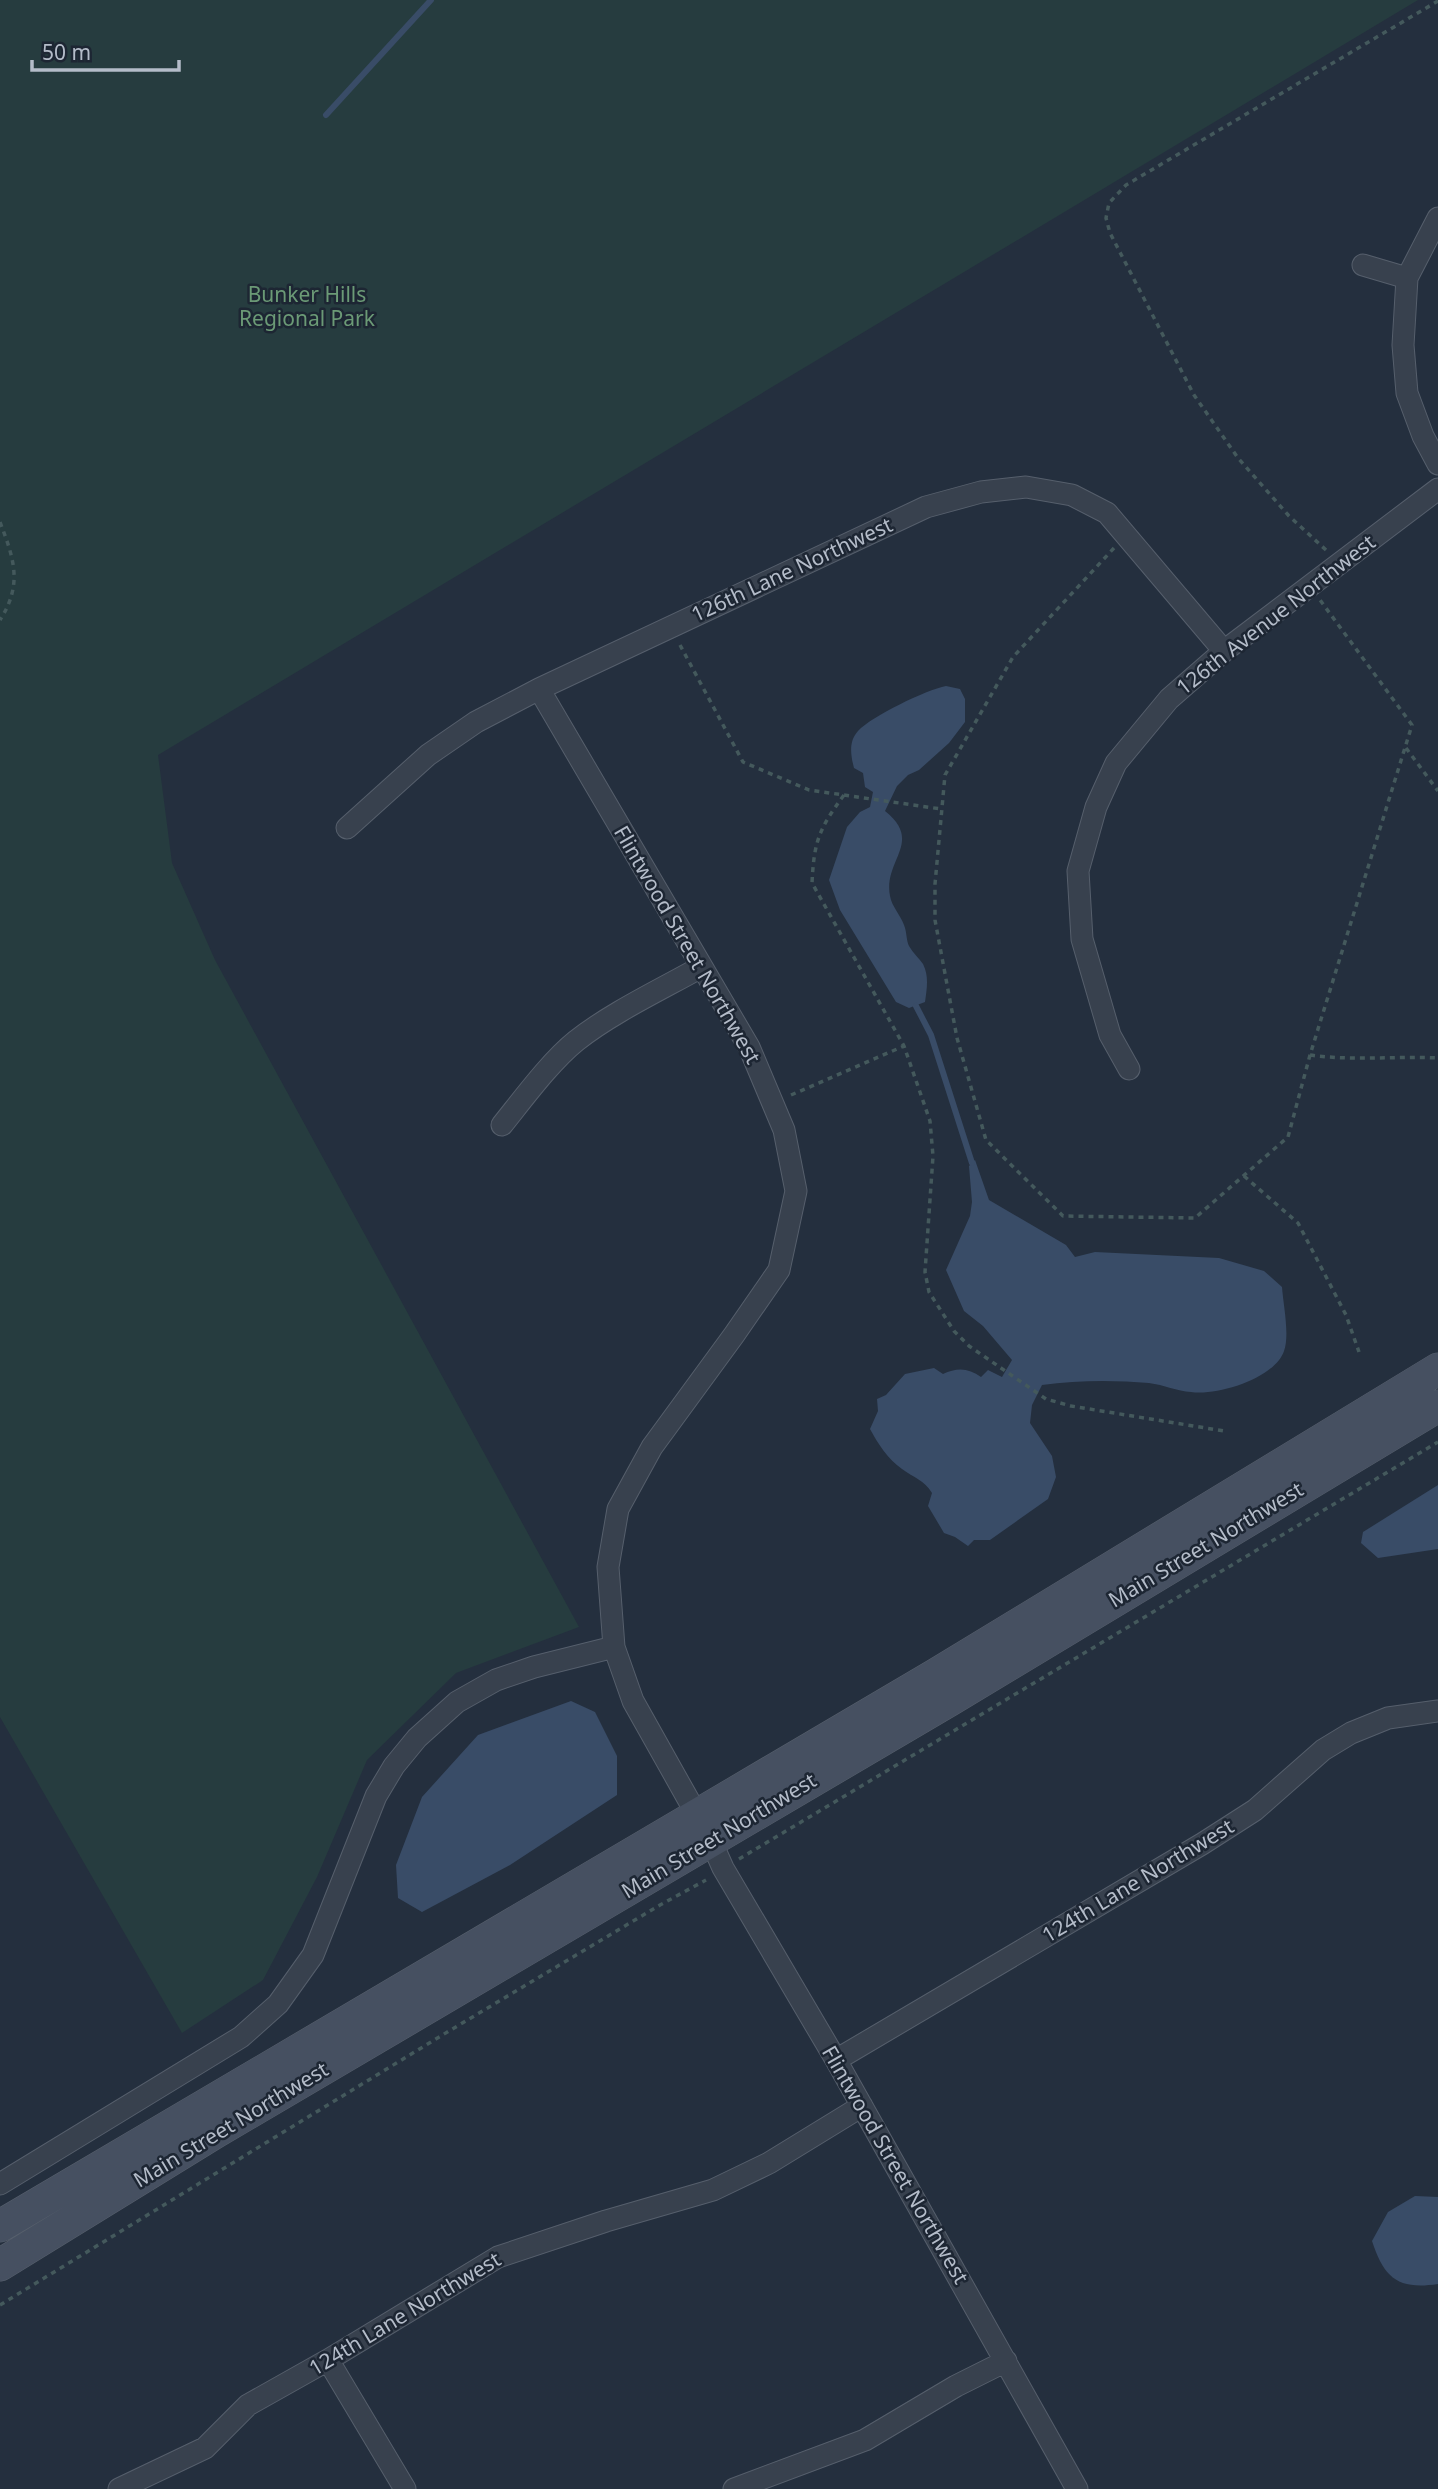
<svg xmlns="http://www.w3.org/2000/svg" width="1438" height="2489" font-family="'Noto Sans',sans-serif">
	<rect width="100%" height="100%" fill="#242f3e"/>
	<path fill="#263c3f" d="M0 0H1418L158 755 172 863 215 960 579 1627 456 1673 367 1760 317 1877 263 1980 182 2033 0 1717Z"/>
	<path fill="#394c67" d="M946 686 960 689 965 699V722L949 743 919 770 908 775 897 786 885 811C924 842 883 860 890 896 892 907 900 914 904 925 907 932 906 940 909 946 913 953 919 958 923 964 929 976 927 988 925 1002L909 1008 896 1002 840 910 829 880 847 827 860 812 870 807 873 792 865 787 863 773 854 768C851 756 848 742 858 731 872 716 926 690 946 686Z
		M975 1160 989 1200 1066 1245 1075 1257 1095 1252 1219 1258 1264 1271 1282 1287C1283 1303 1290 1335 1284 1351 1275 1378 1218 1396 1191 1392 1177 1391 1164 1385 1149 1383 1115 1380 1077 1380 1042 1385L1032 1405 1030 1423 1052 1456 1056 1477 1048 1499 990 1540H974L968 1546 955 1537 944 1533 928 1506 932 1493C924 1480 914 1478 902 1469 888 1459 878 1444 870 1429L878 1411 877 1399 886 1395 905 1374 934 1368 943 1374C957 1367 969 1368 981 1377L988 1370 1002 1377 1012 1360 983 1326 964 1311 946 1270 970 1216 972 1202 969 1166Z
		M1438 1485V1549L1378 1558 1361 1543 1363 1532Z
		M571 1701 595 1712 617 1756V1795L510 1865 422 1912 398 1898 396 1865 422 1797 478 1735Z
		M1415 2196 1438 2197V2284C1398 2290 1384 2278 1372 2241L1388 2212Z"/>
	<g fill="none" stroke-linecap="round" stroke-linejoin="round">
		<path stroke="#394c67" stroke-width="6" d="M326 115 431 0
			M916 1006 931 1035 972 1163"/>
		<defs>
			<path id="minor" d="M1438 218 1407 278 1403 345 1407 393 1423 436 1438 464
				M1363 265 1407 278
				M539 689 749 1047 784 1130 796 1191 779 1270 734 1335 652 1447 618 1509 608 1567 614 1647 633 1701 697 1815
				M347 828 428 755 476 722 539 689 926 507 981 492 1026 487 1072 495 1107 513 1224 651
				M1129 1069 1110 1035 1082 939 1078 871 1096 807 1116 763 1169 699 1224 651 1438 489
				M502 1125C523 1099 550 1062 576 1041 611 1013 662 989 701 967
				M711 1841 723 1868 836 2060 1077 2489
				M836 2060 1202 1844 1255 1810 1323 1750 1351 1733 1388 1718 1438 1711
				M0 2184 241 2037 278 2004 313 1955 376 1796 394 1766 417 1738 457 1702 496 1680 534 1667 614 1647
				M328 2360 405 2489
				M119 2489 205 2448 248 2405 328 2360 498 2257 606 2221 713 2190 769 2163 862 2106
				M734 2489 865 2440 956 2386 1006 2361"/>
			<path id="secondary" d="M0 2226 935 1675 1438 1369
				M0 2265 216 2132 950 1700 1438 1406"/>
		</defs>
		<use href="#minor" stroke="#565f6c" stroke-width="23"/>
		<use href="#secondary" stroke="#565f6c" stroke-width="33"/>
		<path stroke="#44595c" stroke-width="3.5" stroke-dasharray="5 5" stroke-linecap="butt" d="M0 522C14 559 23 584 0 620
			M1114 548 1013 657 945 775 935 884V920L957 1038 986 1140 1063 1216 1195 1218 1288 1137 1310 1055 1412 725 1320 600
			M1326 550 1289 516 1238 458 1194 395 1110 233 1106 218 1109 203 1126 185 1438 1
			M680 645 743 762 809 790 941 809
			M1406 748 1438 791
			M844 795C819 829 814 841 812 883L904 1046 930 1121 933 1156 925 1272 929 1292 954 1331 969 1346 1046 1399 1071 1406 1224 1431
			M1310 1055C1353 1061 1395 1056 1438 1058
			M791 1095 904 1046
			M1244 1176 1298 1223 1346 1315 1359 1352
			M739 1859 1438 1442
			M0 2305 449 2031 660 1905 706 1880"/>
		<use href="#minor" stroke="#38414e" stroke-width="21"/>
		<use href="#secondary" stroke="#465061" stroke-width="32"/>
	</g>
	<g text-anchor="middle" stroke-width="5" stroke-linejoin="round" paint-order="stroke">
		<g font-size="21" fill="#6b9a76" stroke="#1d2633">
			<text x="307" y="302">Bunker Hills<tspan x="307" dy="24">Regional Park</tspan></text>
		</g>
		<g font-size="21" fill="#b4bcc9" stroke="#1d2633">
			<text transform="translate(792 570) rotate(-25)" y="7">126th Lane Northwest</text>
			<text transform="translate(1276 615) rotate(-38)" y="7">126th Avenue Northwest</text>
			<text transform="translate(687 945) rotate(60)" y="7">Flintwood Street Northwest</text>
			<text transform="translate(1206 1545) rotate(-31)" y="7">Main Street Northwest</text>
			<text transform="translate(719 1836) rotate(-31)" y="7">Main Street Northwest</text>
			<text transform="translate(1138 1881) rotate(-31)" y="7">124th Lane Northwest</text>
			<text transform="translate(231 2125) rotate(-31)" y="7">Main Street Northwest</text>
			<text transform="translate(895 2165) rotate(60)" y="7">Flintwood Street Northwest</text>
			<text transform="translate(405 2314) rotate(-31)" y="7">124th Lane Northwest</text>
		</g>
	</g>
	<path d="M32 60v10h147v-10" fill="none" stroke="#b4bcc9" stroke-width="3.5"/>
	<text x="42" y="60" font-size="21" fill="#b4bcc9" stroke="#1d2633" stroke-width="5" paint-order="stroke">50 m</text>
</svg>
